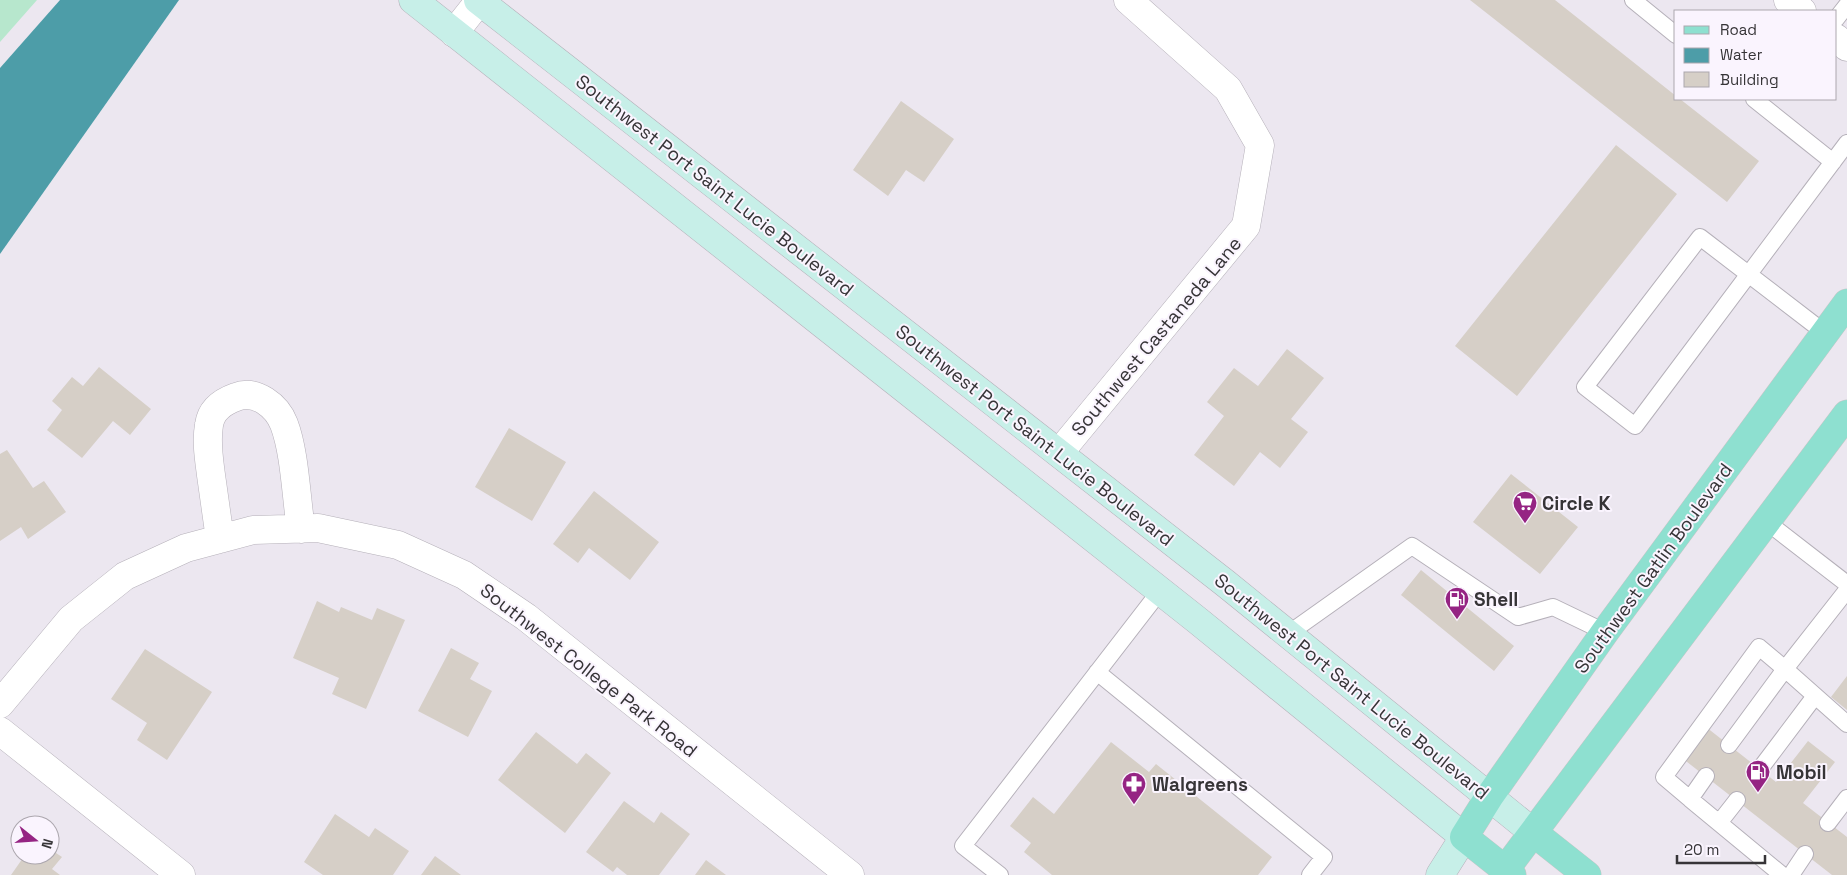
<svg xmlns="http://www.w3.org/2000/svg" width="1847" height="875" font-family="'Space Grotesk',sans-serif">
	<rect width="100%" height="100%" fill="#ece7f0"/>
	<path fill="#b7e7cd" d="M0 0H37L0 42Z"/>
	<path fill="#4d9da8" d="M60 0H179L0 254V68Z"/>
	<path fill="#d6cfc7" d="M1470 0H1555L1676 96V99H1680L1759 161 1727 202Z
		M901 101 954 139 924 182 906 170 888 196 853 170Z
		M1616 145 1677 194 1517 396 1455 346Z
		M1287 349 1324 378 1291 419 1308 432 1280 468 1260 452 1234 486 1194 455 1224 416 1207 402 1234 368 1258 386Z
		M99 367 151 409 130 435 113 421 82 458 47 430 62 410 52 401 72 377 83 386Z
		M509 428 566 462 532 521 475 487Z
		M7 450 33 488 44 481 66 512 28 539 21 527 0 541V454Z
		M1511 474 1578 527 1540 574 1473 522Z
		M594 491 659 542 630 580 589 548 578 563 553 544Z
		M1421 570 1514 646 1494 671 1401 595Z
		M317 601 339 612 341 607 372 620 377 608 405 620 366 709 332 694 339 678 293 658Z
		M451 648 479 663 470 679 492 691 468 737 418 711Z
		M145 649 212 692 167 760 137 740 147 723 111 699Z
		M1847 676V710L1831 697Z
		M1706 727 1776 782 1808 741 1835 762 1803 803 1847 837V875H1832L1682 758Z
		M536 732 577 764 586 753 611 773 565 833 498 780Z
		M1111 742 1149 772 1156 764 1272 857 1258 875H1052L1024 852 1031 843 1010 826 1033 797 1054 814Z
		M624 801 654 823 661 812 690 834 659 875H627L617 867 613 872 586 852Z
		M335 814 369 837 375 828 409 851 393 875H323L304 862Z
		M50 849 62 857 52 869 60 875H11L25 855H50Z
		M435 856 461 875H421Z
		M706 860 726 875H695Z"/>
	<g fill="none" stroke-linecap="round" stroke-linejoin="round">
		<defs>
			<path id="lane" d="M1633 0 1676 35
				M1836 19 1847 5
				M1754 99 1833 162
				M1825 333 1700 237 1585 387 1635 426 1847 143
				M1767 522 1847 584
				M1847 590 1785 669 1847 724
				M1288 634 1412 546 1518 617 1553 607 1605 632
				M1097 672 1324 857 1310 875
				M1760 769 1815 696
				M1706 776 1690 799 1782 875
				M1690 799 1664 777 1759 647 1785 669 1729 745
				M1719 823 1737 800
				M1828 823 1847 798
				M1000 875 963 846 1160 591
				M1791 875 1805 854"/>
			<path id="street" d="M1788 0 1802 11
				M454 33 480 0
				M1836 38 1847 47
				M1059 453 1246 226 1260 145 1228 89 1128 0
				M220 539C217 518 214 496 211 475 209 459 206 442 209 425 211 410 222 402 236 397 256 389 277 406 284 424 295 453 296 497 301 529
				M0 704 71 619 125 576 186 548 253 530 318 528 398 545 464 575 526 617 850 875
				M0 731 181 875"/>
			<path id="secondary" d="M413 0 1197 620 1464 837 1440 875
				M478 0 1225 583 1534 833"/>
			<path id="primary" d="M1534 833 1587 875
				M1505 870 1847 414
				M1512 875 1464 837 1489 797 1605 632 1847 303"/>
		</defs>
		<use href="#lane" stroke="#b5b0b9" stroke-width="18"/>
		<use href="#street" stroke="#b5b0b9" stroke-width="29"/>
		<use href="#secondary" stroke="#b5b0b9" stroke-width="29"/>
		<use href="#primary" stroke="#c7c6c7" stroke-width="29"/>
		<use href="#lane" stroke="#fff" stroke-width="16"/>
		<use href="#street" stroke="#fff" stroke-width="28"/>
		<use href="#secondary" stroke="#c7efe8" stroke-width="28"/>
		<use href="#primary" stroke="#8ee0d0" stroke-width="28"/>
	</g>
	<defs>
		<symbol id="supermarket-pin" viewBox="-11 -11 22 30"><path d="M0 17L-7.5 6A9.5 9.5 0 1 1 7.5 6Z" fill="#952483" stroke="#faf4fe"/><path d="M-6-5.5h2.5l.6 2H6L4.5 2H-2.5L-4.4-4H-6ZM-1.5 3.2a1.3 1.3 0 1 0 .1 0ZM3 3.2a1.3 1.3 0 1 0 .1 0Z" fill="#fff"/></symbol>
		<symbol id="fuel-pin" viewBox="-11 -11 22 30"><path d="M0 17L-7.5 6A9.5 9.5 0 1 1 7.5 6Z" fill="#952483" stroke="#faf4fe"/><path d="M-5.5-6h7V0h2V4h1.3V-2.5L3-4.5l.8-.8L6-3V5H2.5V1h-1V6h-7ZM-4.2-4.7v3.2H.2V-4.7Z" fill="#fff"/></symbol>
		<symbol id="pharmacy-pin" viewBox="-11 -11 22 30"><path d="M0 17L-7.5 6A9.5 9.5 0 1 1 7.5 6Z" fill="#952483" stroke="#faf4fe"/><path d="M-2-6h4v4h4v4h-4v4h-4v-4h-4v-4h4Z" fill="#fff"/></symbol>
	</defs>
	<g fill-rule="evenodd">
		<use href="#supermarket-pin" x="1511" y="489" width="28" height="38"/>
		<use href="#fuel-pin" x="1443" y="585" width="28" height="38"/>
		<use href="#fuel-pin" x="1744" y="758" width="28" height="38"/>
		<use href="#pharmacy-pin" x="1120" y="770" width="28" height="38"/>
	</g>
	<g text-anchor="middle" stroke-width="4" stroke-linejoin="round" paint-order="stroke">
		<g font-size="19" fill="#363437" stroke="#faf4fe">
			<text transform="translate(715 185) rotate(38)" y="7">Southwest Port Saint Lucie Boulevard</text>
			<text transform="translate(1156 336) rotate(-50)" y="7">Southwest Castaneda Lane</text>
			<text transform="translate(1035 435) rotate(38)" y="7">Southwest Port Saint Lucie Boulevard</text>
			<text transform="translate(1653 568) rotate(-54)" y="7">Southwest Gatlin Boulevard</text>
			<text transform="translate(589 670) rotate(38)" y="7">Southwest College Park Road</text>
			<text transform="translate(1352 686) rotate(39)" y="7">Southwest Port Saint Lucie Boulevard</text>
		</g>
		<g font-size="19" font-weight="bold" fill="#363437" stroke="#faf4fe" text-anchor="start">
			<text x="1542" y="510">Circle K</text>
			<text x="1474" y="606">Shell</text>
			<text x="1776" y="779">Mobil</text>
			<text x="1152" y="791">Walgreens</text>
		</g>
	</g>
	<rect x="1674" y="10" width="162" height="90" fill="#faf4fe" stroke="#aca7ae"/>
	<rect x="1684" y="26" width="25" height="8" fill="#8ee0d0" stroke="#aca7ae"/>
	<text x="1720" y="35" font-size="15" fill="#363437">Road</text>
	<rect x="1684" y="48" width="25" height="15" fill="#4d9da8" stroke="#aca7ae"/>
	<text x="1720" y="60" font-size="15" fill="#363437">Water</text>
	<rect x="1684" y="72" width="25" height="15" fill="#d6cfc7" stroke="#aca7ae"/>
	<text x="1720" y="85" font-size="15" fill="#363437">Building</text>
	<g transform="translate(35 840) rotate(107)"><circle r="24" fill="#faf4fe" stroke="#aca7ae"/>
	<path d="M0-4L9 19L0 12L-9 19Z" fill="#952483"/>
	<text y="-8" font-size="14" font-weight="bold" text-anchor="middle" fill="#363437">N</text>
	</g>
	<path d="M1677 855v8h88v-8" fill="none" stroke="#363437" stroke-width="2.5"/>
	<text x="1684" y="855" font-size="15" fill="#363437" stroke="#faf4fe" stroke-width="4" paint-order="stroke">20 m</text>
</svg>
